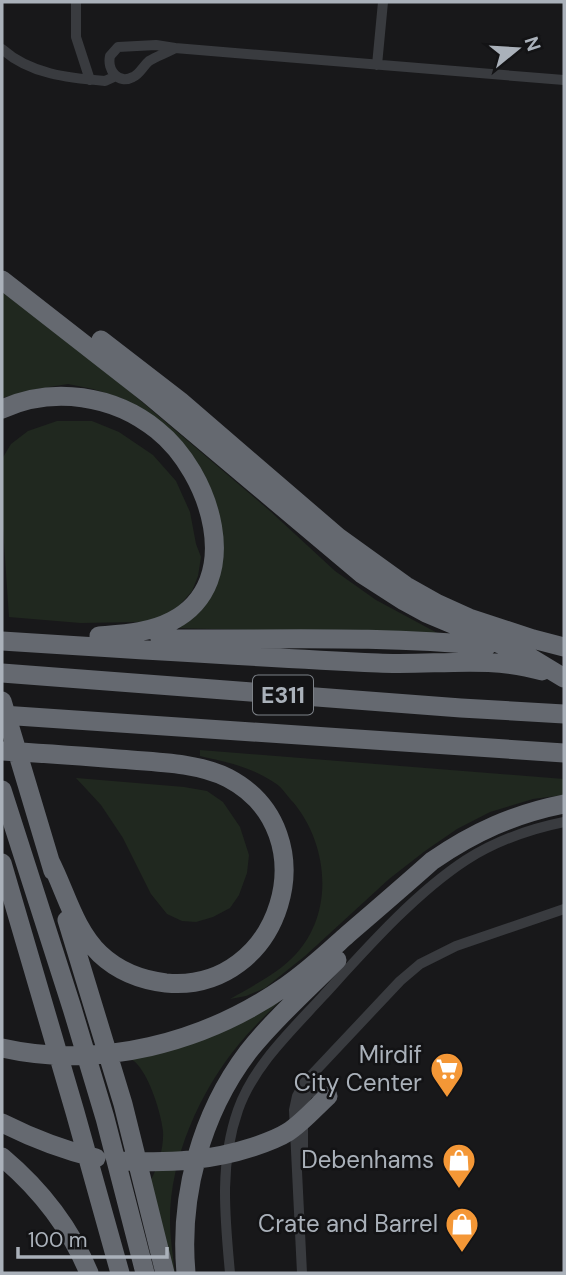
<svg xmlns="http://www.w3.org/2000/svg" width="566" height="1275" font-family="'DM Sans',sans-serif">
	<rect width="100%" height="100%" fill="#18181a"/>
	<path fill="#20281f" d="M2 292 87 355 270 511 335 571 376 600 441 635 175 628 195 616 208 598 218 516 141 409 121 398 93 389 68 384 37 389 2 398Z
		M57 421H92L119 432 153 455 176 481 190 512 196 544 201 557 198 576 192 591 179 606 159 618 139 622 81 623 9 617 2 514V459L11 444 28 431Z
		M200 750 564 779V795L533 799 490 812 457 829 425 851 389 879 305 956 265 988 246 996 230 999C251 987 280 972 296 954 335 911 328 844 293 802 287 796 282 787 275 783 252 767 226 762 200 756Z
		M76 778 184 787 207 791 223 802 240 827 249 855 247 873 239 895 230 908 213 917 196 922 182 921 167 914 151 894 123 838 101 805Z
		M287 994C271 1010 254 1026 239 1044 200 1091 170 1158 170 1220 170 1238 173 1256 175 1273H169L151 1180C158 1166 164 1148 163 1131 161 1113 150 1078 137 1064 134 1060 128 1058 123 1055Z"/>
	<g fill="none" stroke-linecap="round" stroke-linejoin="round">
		<path stroke="#393b3f" stroke-width="10" d="M76 2V37L90 80
			M156 45 175 48C167 53 157 56 149 61 143 66 140 74 133 77 118 85 107 70 110 56L118 47Z
			M175 48 564 80
			M2 49C30 74 68 78 105 81L116 76
			M377 65 383 2
			M303 1157V1102L308 1094 320 1089
			M230 1273C225 1218 219 1164 238 1110 254 1065 291 1031 323 996 365 950 414 894 466 860 496 841 529 829 564 822
			M302 1273 294 1110 297 1096 304 1083 400 981 420 964 456 946 564 909"/>
		<path stroke="#656970" stroke-width="19" d="M2 280 148 394 362 574 404 601 426 613 526 655 564 678
			M101 340 180 401 338 537 406 586 438 604 469 618 533 639 564 647
			M2 409C53 386 114 395 157 430 210 472 247 582 172 621 149 633 123 634 99 636
			M160 639C269 640 378 635 487 646
			M2 641C127 649 253 657 378 663 432 666 489 655 542 671
			M2 673 461 708 564 714
			M2 701 53 871
			M2 715 564 753
			M2 751C41 753 80 756 118 759 153 762 197 762 228 778 331 832 281 994 166 983 141 980 118 971 100 954 74 929 66 892 50 861
			M2 790 72 1008 105 1118 145 1273
			M2 863 75 1112 120 1273
			M67 920 123 1104 165 1273
			M2 1048C100 1070 204 1043 286 986 308 971 327 953 347 935 376 910 404 886 432 861 474 832 514 814 564 804
			M2 1123C32 1138 62 1150 96 1158
			M2 1157C40 1189 70 1227 89 1273
			M126 1161C171 1163 210 1161 253 1147 265 1143 277 1139 288 1132 302 1123 315 1108 328 1096
			M186 1273C179 1196 201 1114 248 1052 274 1019 307 990 337 960"/>
	</g>
	<defs>
		<symbol id="supermarket-pin" viewBox="-11 -11 22 30"><path d="M0 17L-7.5 6A9.5 9.5 0 1 1 7.5 6Z" fill="#f49736" stroke="#131315"/><path d="M-6-5.5h2.5l.6 2H6L4.5 2H-2.5L-4.4-4H-6ZM-1.5 3.2a1.3 1.3 0 1 0 .1 0ZM3 3.2a1.3 1.3 0 1 0 .1 0Z" fill="#fff"/></symbol>
		<symbol id="shop-pin" viewBox="-11 -11 22 30"><path d="M0 17L-7.5 6A9.5 9.5 0 1 1 7.5 6Z" fill="#f49736" stroke="#131315"/><path d="M-5-2.5h2.3a2.7 3.5 0 0 1 5.4 0H5L5.5 6h-11ZM-1.5-2.5h3a1.5 2.3 0 0 0-3 0Z" fill="#fff"/></symbol>
	</defs>
	<g fill-rule="evenodd">
		<use href="#supermarket-pin" x="428" y="1050" width="38" height="52"/>
		<use href="#shop-pin" x="440" y="1141" width="38" height="52"/>
		<use href="#shop-pin" x="443" y="1205" width="38" height="52"/>
	</g>
	<g text-anchor="middle" stroke-width="5" stroke-linejoin="round" paint-order="stroke">
		<rect fill="#131315" stroke="#7d8288" stroke-width="2" x="253" y="675.5" width="60" height="39" rx="5"/>
		<g font-size="23" font-weight="bold" fill="#aab1ba">
			<text x="283" y="703">E311</text>
		</g>
		<g font-size="24" fill="#aab1ba" stroke="#131315" text-anchor="end">
			<text x="422" y="1063">Mirdif<tspan x="422" dy="28">City Center</tspan></text>
			<text x="434" y="1168">Debenhams</text>
			<text x="438" y="1232">Crate and Barrel</text>
		</g>
	</g>
	<rect width="566" height="1275" fill="none" stroke="#aab1ba" stroke-width="7"/>
	<g transform="translate(517 49) rotate(72)" stroke="#131315" stroke-width="5" paint-order="stroke">
	<path d="M0-5L12 26L0 18L-12 26Z" fill="#aab1ba"/>
	<text y="-10" font-size="19" font-weight="bold" text-anchor="middle" fill="#aab1ba">N</text>
	</g>
	<path d="M18 1247v10h149v-10" fill="none" stroke="#aab1ba" stroke-width="3.5"/>
	<text x="28" y="1247" font-size="21" fill="#aab1ba" stroke="#131315" stroke-width="5" paint-order="stroke">100 m</text>
</svg>
